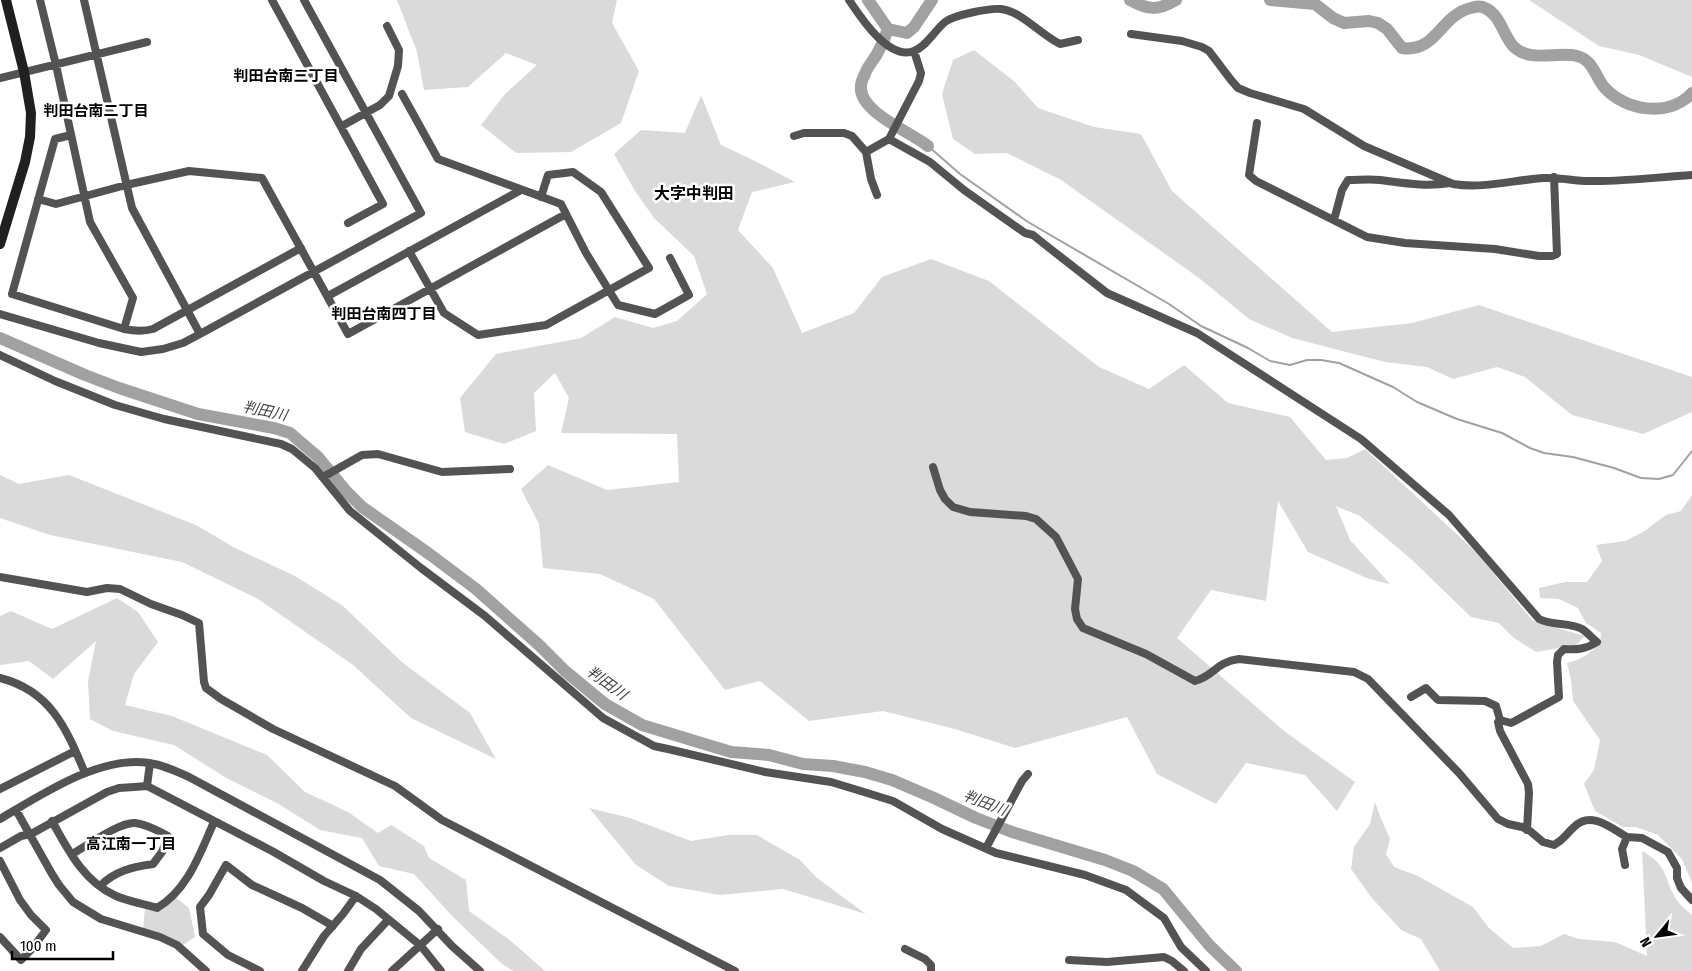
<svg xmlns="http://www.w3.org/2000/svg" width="1692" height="971" font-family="'Fira Sans Condensed','Noto Sans JP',sans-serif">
	<rect width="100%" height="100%" fill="#fff"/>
	<path fill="#dadada" d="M397 0H617L612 23 639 71 621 123 571 152 516 153 481 125 505 94 537 65 506 53 468 87 424 90 417 52Z
		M1529 0H1692V77L1639 55 1599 46Z
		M974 50 1015 82 1038 108 1094 127 1141 134 1172 191 1332 332 1412 323 1479 305 1692 377V412L1643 434 1572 415 1525 377 1497 367 1453 379 1427 367 1385 362 1292 338 1249 319 1199 278 1061 180 1007 153 975 154 953 139 942 94 953 60Z
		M701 95 721 145 753 160 795 182 752 192 738 230 773 268 802 333 854 313 882 277 931 259 989 281 1099 367 1149 389 1184 365 1228 403 1290 417 1326 460 1347 458 1365 449 1476 552 1533 621 1585 636 1576 645 1536 652 1514 638 1499 623 1471 617 1411 559 1360 516 1336 506 1350 540 1390 584 1369 579 1308 552 1278 501 1266 601 1211 590 1177 638 1284 731 1355 782 1337 811 1305 775 1246 763 1216 804 1157 774 1127 717 1015 748 955 729 883 711 809 721 760 681 725 690 654 599 600 574 543 568 539 524 521 489 548 465 607 490 679 482 677 434 561 433 569 398 555 373 534 393 536 431 504 444 465 432 460 398 496 354 581 338 615 317 653 328 677 321 707 294 694 256 654 218 635 191 614 154 641 130 685 133Z
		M0 475 19 484 69 475 196 525 235 548 295 576 343 606 403 663 470 713 496 759 411 718 353 665 258 599 182 562 50 535 0 518Z
		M1692 495V883L1682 859 1658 835 1636 827H1623L1595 811 1584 784 1594 770 1600 740 1573 701 1571 680 1567 663C1582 659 1590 654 1600 643L1601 633 1586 623 1578 608 1559 599 1540 598 1539 588 1565 582H1587L1602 561 1596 545 1625 541 1643 532 1666 515 1681 511Z
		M117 598 138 612 158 642 134 674 125 705 172 716 267 755 305 792 348 812 378 833 391 825 424 846 429 858 466 880 469 911 511 941 545 971H513L501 963 454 918 414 874 379 866 362 838 320 830 277 803 228 779 174 745 113 731 90 719 88 681 96 641 53 679 29 661 0 665V616L11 611 52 629Z
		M1375 802 1380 816 1390 839 1386 854 1394 867 1418 876 1473 907 1489 928 1513 948 1541 946 1564 934 1579 939 1615 942 1647 956 1642 851C1672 867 1662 882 1680 904 1683 908 1688 911 1692 915V971H1440L1421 939 1401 930 1371 897 1351 869 1354 847 1370 824Z
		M589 808 630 818 691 841 728 835H757L800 860 817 878 866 914 783 889 720 895 669 886 636 865Z
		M175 897 189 908 195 937 183 945 143 930 145 908 160 909Z"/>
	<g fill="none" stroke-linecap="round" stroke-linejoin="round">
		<path stroke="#a1a1a1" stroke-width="2" d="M928 146 960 174 1028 222 1169 304 1201 326 1248 348 1270 361 1290 365 1307 360H1321L1339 363 1393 387 1417 402 1457 419 1502 433 1530 448 1544 453 1573 457 1614 468 1641 478 1659 479 1673 475 1692 451"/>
		<path stroke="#a1a1a1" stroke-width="12" d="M868 0 888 29
			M1130 0C1148 10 1158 11 1176 0
			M1270 0 1315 4 1333 18 1344 23 1369 21 1378 23 1387 29 1402 48C1437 53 1440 15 1471 8 1475 7 1480 5 1485 8 1501 15 1503 36 1514 47 1531 63 1557 51 1577 56 1593 60 1595 76 1604 87 1625 111 1669 118 1692 93
			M888 29C885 38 881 47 877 54 873 61 867 67 865 74 863 78 861 82 861 86 858 112 911 132 928 146
			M888 29 907 33 914 27 932 0
			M0 338 85 375 119 388 198 414 274 428 290 433 318 457 346 491 362 507 428 553 476 589 539 645 565 671 605 704 642 725 731 752 769 755 803 764 833 766 865 772 892 780 934 798 976 818 1012 832 1105 860 1133 871 1163 889 1209 945 1236 971"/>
		<path stroke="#535353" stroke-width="8" d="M40 0 56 65 90 222 133 298 124 329
			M84 0 132 208 200 334
			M272 0 383 204 348 223
			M849 0C861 18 889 61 914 51 927 46 935 30 945 22 954 15 989 8 1001 9 1021 11 1041 35 1060 44L1078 40
			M1131 34 1182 41 1202 47 1209 51 1231 80 1238 88 1250 93 1304 109 1364 146 1453 184C1483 189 1513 180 1544 178 1559 177 1574 181 1589 181 1623 182 1658 177 1692 175
			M914 51 921 73 919 81 889 139 930 162 964 190 1025 233 1033 235 1048 247 1107 293 1197 333 1361 439 1449 515 1539 619C1553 626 1569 622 1582 629 1587 632 1592 638 1597 642 1586 649 1577 650 1564 649L1558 655 1557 662 1559 697 1515 721 1511 723 1500 720
			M0 78 147 42
			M402 94 438 159 561 204 586 253 618 305 655 314 689 295 670 258
			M1257 123 1249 175 1256 181 1367 237 1405 243 1495 249 1539 256H1552L1557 254 1554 177
			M342 126 380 105 389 96 398 66 399 50 387 26
			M71 135 55 139 12 294 124 329C134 331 142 332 153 329L301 248
			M794 136 804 133H844L852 136 866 152 871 179 877 195
			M866 152 889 139
			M38 199 56 204 126 185 189 171 262 178 348 334 566 214
			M1334 220 1342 190 1348 180C1359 180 1370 179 1380 180 1404 183 1426 187 1450 183
			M409 251 444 313 478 335 546 325 649 268 601 192 573 172 548 175 541 197
			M328 296 521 190
			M0 314 99 343 141 352 163 349 183 343 200 334 421 213 304 0
			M0 355 55 381 115 405 164 419 281 444 292 449 315 468 350 511 421 568 485 616 603 718 654 746 668 749 765 772 831 782 864 792 893 801 942 829 996 853 1085 875 1126 890 1164 918 1181 947 1206 971
			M933 467 940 490 945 499 953 507 970 512 1026 516 1036 519 1056 537 1078 579 1075 609 1077 619 1083 628 1146 654 1195 681C1214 676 1216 662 1239 659L1354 672 1368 679 1459 773 1498 819 1508 824 1522 827 1530 831 1543 842 1554 845C1565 839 1565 835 1574 827 1591 810 1611 828 1627 837
			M323 477 362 455 378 454 442 472 510 469
			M0 577 87 592 107 588 120 589 151 604 182 615 199 623 204 682 206 688 221 699 273 729 395 786 442 820 735 971
			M0 678C51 691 66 728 85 773
			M1411 697 1426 688 1438 700 1485 701 1496 706 1500 720 1498 722 1500 731 1528 784 1529 793 1527 830
			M147 786 150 763
			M0 789 75 751
			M16 810 52 874 59 885 73 902 101 919 160 937 177 945 206 971
			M0 819C41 795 100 755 149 763 163 765 176 771 189 777L380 880 419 911 452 946 480 971
			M52 821C68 850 84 882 116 896 128 901 143 904 157 908 188 890 200 853 214 822
			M0 848 21 836 31 834 107 792 119 788 134 787 147 786 153 789 272 851 324 881 356 896 376 909 421 946 441 971
			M986 848 1022 781 1028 774
			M72 854C87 846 119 822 135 823 147 824 158 831 168 836L162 852 153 864C132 867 115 871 100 886
			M0 861 20 900 31 915 46 930 32 949 21 960 0 937
			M1625 865 1622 849 1627 837 1642 838 1668 852 1677 868V878L1681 888 1692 900
			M905 949 925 959 931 965V971
			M1069 960 1107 962 1164 957 1172 961 1184 971
			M260 971 228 955 203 934 200 907 209 895 226 865 252 885 302 908 333 926
			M302 971 324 936 343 914 356 896
			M348 971 361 949 388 920
			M392 971 438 929"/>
		<path stroke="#202020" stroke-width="10" d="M0 244 25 162 30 137 31 113 24 72 6 0"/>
	</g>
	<g text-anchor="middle" stroke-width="5" stroke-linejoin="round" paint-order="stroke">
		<g font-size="15" font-weight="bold" fill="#000" stroke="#fff">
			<text x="286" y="81">判田台南三丁目</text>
			<text x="96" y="116">判田台南二丁目</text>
			<text x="384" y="319">判田台南四丁目</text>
			<text x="131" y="849">高江南一丁目</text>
		</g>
		<g font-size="15" font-style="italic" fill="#424242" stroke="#fff">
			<text transform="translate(265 411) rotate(12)" y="5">判田川</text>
			<text transform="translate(607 683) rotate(36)" y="5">判田川</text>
			<text transform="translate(985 803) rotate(21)" y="5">判田川</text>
		</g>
		<g font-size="16" font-weight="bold" fill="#000" stroke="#fff">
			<text x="694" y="199">大字中判田</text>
		</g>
	</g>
	<g transform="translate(1657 936) rotate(241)" stroke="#ffffff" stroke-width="4" paint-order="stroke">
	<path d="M0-4L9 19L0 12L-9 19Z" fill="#000000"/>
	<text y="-8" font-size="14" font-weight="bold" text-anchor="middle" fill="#000000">N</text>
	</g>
	<path d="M12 951v8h101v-8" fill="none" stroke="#000000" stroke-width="2.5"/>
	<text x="20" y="951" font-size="15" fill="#000000" stroke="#ffffff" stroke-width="4" paint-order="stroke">100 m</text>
</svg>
